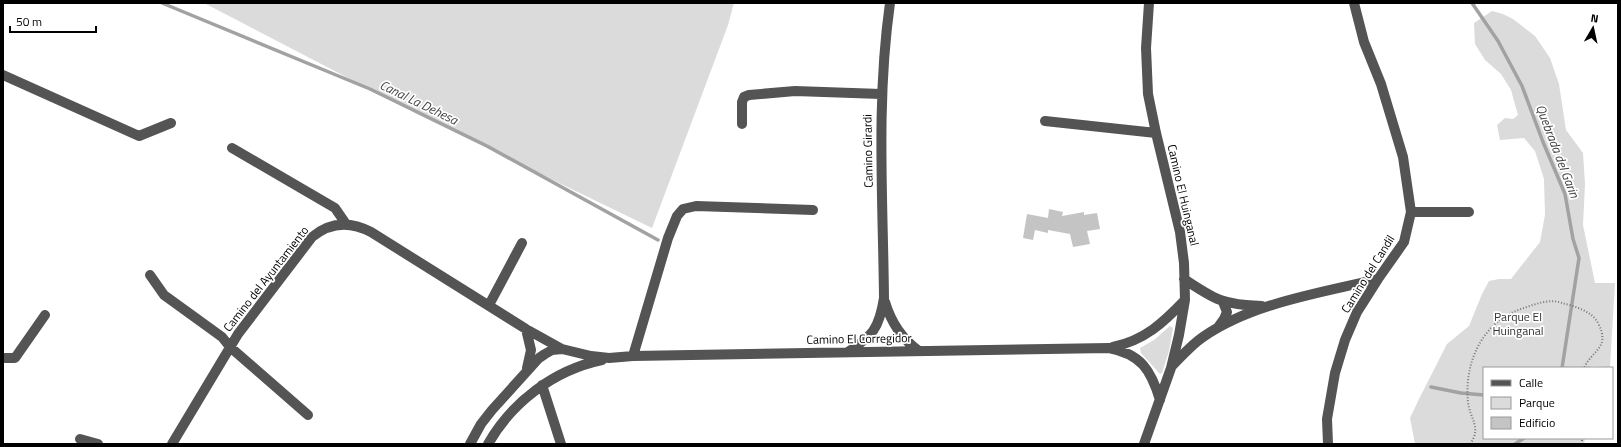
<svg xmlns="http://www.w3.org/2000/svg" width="1621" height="447" font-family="'Titillium Web',sans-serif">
	<rect width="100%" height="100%" fill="#fff"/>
	<path fill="#dbdbdb" d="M204 3H734L728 25 652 228 423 117Z
		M1492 11 1503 14 1513 19 1535 36 1550 58 1559 84 1566 130 1583 153 1585 184 1583 225 1595 283H1615L1610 367 1591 366V368H1484V438H1585L1584 444H1415L1410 418 1419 399 1447 344 1469 326 1482 294 1489 281 1499 279H1511L1540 242 1545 215 1544 179 1535 151 1524 138 1500 140 1497 125 1505 118 1513 119 1518 115 1511 90 1501 74 1485 60 1475 44 1474 23Z
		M1170 326 1173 328 1169 351 1162 373 1160 374 1141 353 1140 348 1154 340Z"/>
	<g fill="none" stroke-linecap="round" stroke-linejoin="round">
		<path stroke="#a2a2a2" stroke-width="3.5" d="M162 3 370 89 487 146 658 240
			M1472 3 1498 41 1522 86 1543 142 1565 194 1573 239 1579 258 1562 368
			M1431 387 1461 393 1484 395
			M1515 444 1524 438"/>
	</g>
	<path fill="#c4c4c4" d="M1049 209 1063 212 1062 216 1084 212V215L1097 213 1100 229 1087 231 1090 244 1073 247 1070 234 1048 230V233L1035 230 1033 240 1023 238 1027 214 1048 218Z"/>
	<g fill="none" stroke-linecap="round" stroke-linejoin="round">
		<path stroke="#767676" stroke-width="2" stroke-dasharray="1 2" stroke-linecap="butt" d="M1470 444C1482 428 1470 419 1468 402 1464 363 1482 322 1521 309 1533 305 1549 298 1562 303 1574 306 1592 311 1598 323 1611 348 1592 350 1584 368
			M1564 444H1576
			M1582 444V438"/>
		<path stroke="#545454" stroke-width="10" d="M3 75 139 136 171 123
			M1045 121 1156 133
			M742 124V102L744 97 749 95 795 91 881 94
			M232 148 335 208 346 224
			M1411 212H1469
			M150 275 164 295 222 337 230 347 308 415
			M1184 279C1215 300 1224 305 1262 306
			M885 302C891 322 902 339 919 351
			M489 305 522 243
			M1219 326 1224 319 1227 312 1223 302
			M526 329 531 350 527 368
			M1113 347C1145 340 1163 323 1185 300
			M848 352C873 335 879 329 884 298 883 199 876 102 890 3
			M633 356 668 238 677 216 683 209 696 206 813 210
			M3 358H15L45 315
			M1172 366C1182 356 1191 345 1203 337 1252 303 1320 293 1378 279
			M542 385 561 444
			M80 439 98 444
			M172 444 238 334 312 237C330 222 350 221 371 232L526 329 562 349
			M470 444 481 424 492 410 539 358 545 354 552 350 562 349 591 356 609 358 633 356 1109 348C1141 354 1151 370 1160 400
			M488 444C512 402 554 370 602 360
			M1144 444 1171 368 1179 335 1185 300 1184 263 1180 232 1156 133 1148 94 1146 48 1149 3
			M1328 444 1327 419 1335 373 1345 340 1357 312 1378 279 1404 242 1411 212 1403 157 1381 84 1364 42 1354 3"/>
	</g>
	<g text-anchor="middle" stroke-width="3.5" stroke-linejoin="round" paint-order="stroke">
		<g font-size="12" fill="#000" stroke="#fff">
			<text transform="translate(868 151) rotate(-91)" y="4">Camino Girardi</text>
			<text transform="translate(1183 195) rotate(77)" y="4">Camino El Huinganal</text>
			<text transform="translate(1368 274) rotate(-58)" y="4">Camino del Candil</text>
			<text transform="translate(266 279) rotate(-52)" y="4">Camino del Ayuntamiento</text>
			<text transform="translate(859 339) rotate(-1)" y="4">Camino El Corregidor</text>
		</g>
		<g font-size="12" fill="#323232" stroke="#fff">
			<text x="1518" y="321">Parque El<tspan x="1518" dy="14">Huinganal</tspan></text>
		</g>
		<g font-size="13" font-style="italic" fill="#434343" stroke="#fff">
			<text transform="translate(419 102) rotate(26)" y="5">Canal La Dehesa</text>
			<text transform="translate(1558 151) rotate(69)" y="5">Quebrada del Garin</text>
		</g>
	</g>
	<rect width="1621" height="447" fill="none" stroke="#000000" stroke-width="8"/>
	<rect x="1483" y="367" width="130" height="72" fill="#ffffff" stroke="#999999"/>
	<rect x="1491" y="380" width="20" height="6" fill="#545454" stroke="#999999"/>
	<text x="1519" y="387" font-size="12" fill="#000000">Calle</text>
	<rect x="1491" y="397" width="20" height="12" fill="#dbdbdb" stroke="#999999"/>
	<text x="1519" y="407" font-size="12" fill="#000000">Parque</text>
	<rect x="1491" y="417" width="20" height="12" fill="#c4c4c4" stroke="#999999"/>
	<text x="1519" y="427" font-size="12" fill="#000000">Edificio</text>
	<g transform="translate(1593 28) rotate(9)" stroke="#ffffff" stroke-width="3" paint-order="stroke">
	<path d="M0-3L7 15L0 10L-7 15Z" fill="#000000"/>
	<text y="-6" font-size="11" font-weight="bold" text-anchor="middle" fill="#000000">N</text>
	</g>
	<path d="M10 26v6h86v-6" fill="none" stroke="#000000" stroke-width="2"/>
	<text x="16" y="26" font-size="12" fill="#000000" stroke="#ffffff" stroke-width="3" paint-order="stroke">50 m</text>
</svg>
